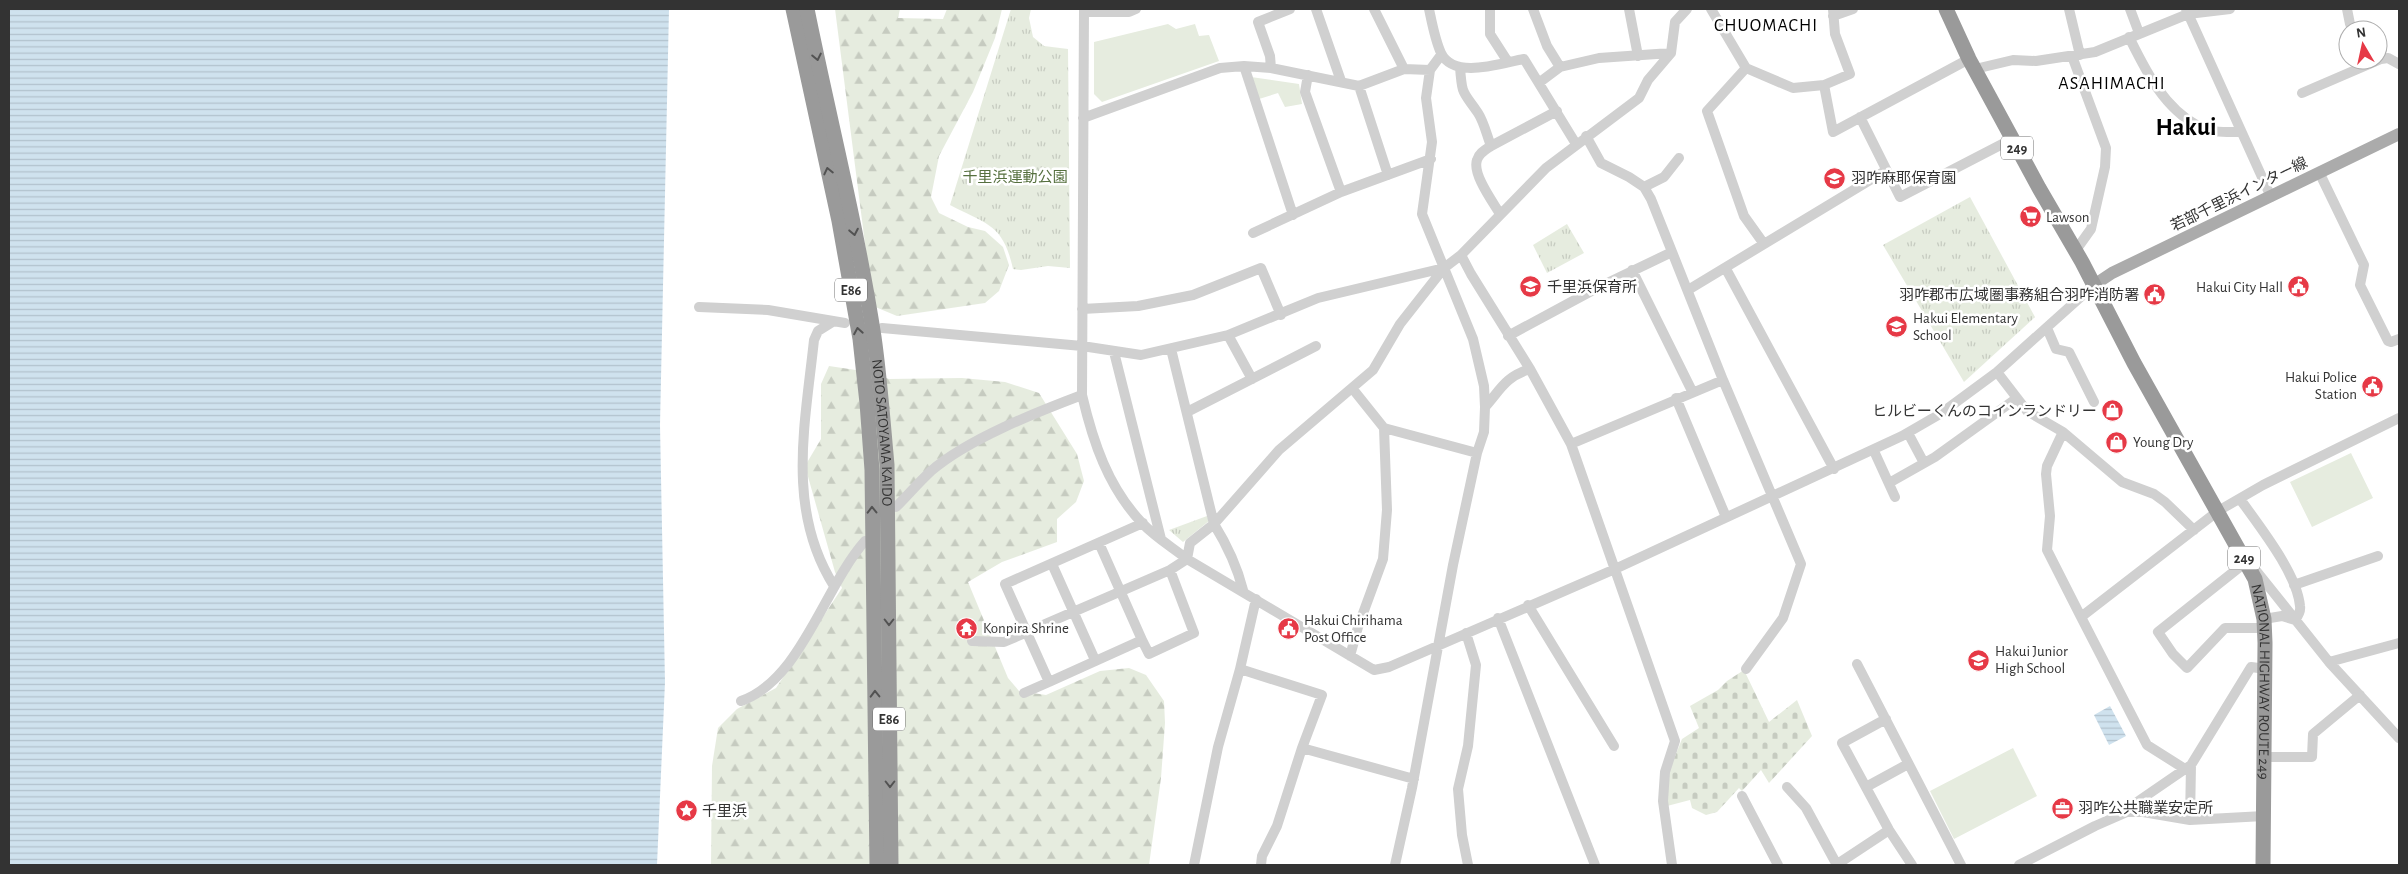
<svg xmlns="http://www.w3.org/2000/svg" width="2408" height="874" font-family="'Alegreya Sans','Noto Sans JP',sans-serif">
	<defs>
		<pattern id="forest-firs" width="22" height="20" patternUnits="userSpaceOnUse" patternTransform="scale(1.25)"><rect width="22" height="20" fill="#e6ecdf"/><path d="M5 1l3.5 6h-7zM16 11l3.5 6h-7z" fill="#c6cbc0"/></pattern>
		<pattern id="cemetery-stones" width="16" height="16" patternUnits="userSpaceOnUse" patternTransform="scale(1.25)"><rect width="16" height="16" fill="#e6ecdf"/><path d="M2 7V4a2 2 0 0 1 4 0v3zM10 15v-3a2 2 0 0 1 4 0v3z" fill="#c6cbc0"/></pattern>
		<pattern id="park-tufts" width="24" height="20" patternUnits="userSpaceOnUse" patternTransform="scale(1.25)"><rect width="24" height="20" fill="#e6ecdf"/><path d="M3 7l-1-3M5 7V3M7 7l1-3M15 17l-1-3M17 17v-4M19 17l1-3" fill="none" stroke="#c6cbc0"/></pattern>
		<pattern id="water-rules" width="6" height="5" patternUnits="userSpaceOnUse" patternTransform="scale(1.25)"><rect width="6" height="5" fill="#cfe2ee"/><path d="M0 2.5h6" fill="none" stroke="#b2c2cd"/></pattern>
	</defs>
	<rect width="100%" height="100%" fill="#fff"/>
	<path fill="#e6ecdf" d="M1168 24 1176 29 1195 24 1199 36 1209 35 1219 61 1102 102 1094 94V42Z
		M1251 77 1299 84 1302 104 1285 107 1278 93 1259 99Z
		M2351 453 2373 498 2312 527 2290 482Z
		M2013 748 2037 796 1954 839 1930 791Z"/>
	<path fill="url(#forest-firs)" d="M835 9H900L898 18 943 19 947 9H1002L995 38 973 92 939 156 931 197 939 213 968 227 985 231 1003 247 1009 265 999 291 985 303 897 316 873 306Z
		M829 366 869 372 889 379 962 378 1005 382 1039 393 1077 454 1084 481 1076 502 1057 519V542L1002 562 968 582 1008 678 1019 691 1046 695 1100 671 1129 668 1146 675 1164 701 1165 723 1161 778 1149 865H711L712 766 718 728 737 709 776 688 842 588 835 572 805 466 821 439V384Z"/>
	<path fill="url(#cemetery-stones)" d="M1744 670 1769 722 1797 700 1812 736 1769 783 1761 770 1742 791 1739 788 1717 812 1706 815 1692 808 1690 800 1667 806 1669 771 1682 739 1699 728 1690 706 1718 690 1727 681Z"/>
	<path fill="url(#park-tufts)" d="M1011 9H1031L1029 18 1033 37 1044 46 1068 49 1070 268 1048 266 1021 270 1013 269C1003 224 988 225 950 205Z
		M1970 197 2035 317 1964 382 1883 245Z
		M1567 224 1584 253 1547 273 1533 245Z
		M1207 516 1209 521 1183 542 1169 530Z"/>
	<path fill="url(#water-rules)" d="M9 9H669L660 425 665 682 657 865H9Z
		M2110 706 2126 736 2109 745 2094 715Z"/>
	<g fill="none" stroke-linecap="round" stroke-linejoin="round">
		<path stroke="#d0d0d0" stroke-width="10" d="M1084 9 1082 395C1093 442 1108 487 1142 523 1155 537 1172 547 1187 559L1374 670 1389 667 1615 569 1902 436 1940 414 1997 372 2094 285
			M1316 9 1341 81
			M1374 9 1404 69
			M1429 9C1432 23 1435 40 1441 53 1454 80 1501 63 1524 59L1576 144
			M1490 9V34L1508 62
			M1533 9 1547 46 1560 67
			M1629 9 1638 56
			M1711 9 1746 68 1793 88 1824 85 1850 74 1835 34 1833 9
			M2069 9 2080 55
			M2130 9 2139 33
			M2186 9 2271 197
			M2347 9 2350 24
			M1084 12H1129L1136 9
			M1833 16 1853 9
			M2129 37C2146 71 2163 107 2198 126 2210 133 2226 132 2240 132
			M2072 56 2106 148 2105 167 2091 229 2076 250
			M1244 66 1293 215
			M1460 67C1462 96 1463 91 1478 113 1484 122 1487 136 1491 146
			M1271 68 1270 56 1258 22 1290 9
			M1746 68 1707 111 1744 216 1764 244
			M1975 69 2013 60 2036 61 2095 52 2188 14 2230 9
			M1308 75 1305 92 1341 192
			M1540 82 1560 67 1599 58 1671 53
			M1824 85 1833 132 1969 59
			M1359 86 1388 175
			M2302 93 2381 59 2388 58 2399 64
			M1860 117 1900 197 2012 139
			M1083 118 1220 68 1244 66 1271 68 1359 86 1404 69 1430 70
			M1586 136 1601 163 1629 177 1644 187 1651 199 1723 380 1801 564 1783 618 1746 669
			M2320 174 2364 265 2360 285 2388 341 2391 342 2399 339
			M1644 187 1664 177 1679 158
			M1500 214C1493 202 1472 174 1477 160 1479 153 1485 150 1491 146L1557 111
			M1253 233 1341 192 1431 159
			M1461 255 1471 274 1530 369 1571 444 1675 741 1665 772 1663 801 1672 865
			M1726 269 1834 469
			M1632 270 1692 391
			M1688 290 1885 171
			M699 307 768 310 845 323
			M1082 309 1138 306 1193 295 1261 268 1281 315
			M882 328 1082 346 1141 355 1228 335 1318 298 1444 268
			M2047 328 2056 349 2069 352 2094 402
			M1228 335 1252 379
			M1508 336 1597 288 1672 252
			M1171 349 1214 524C1227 545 1237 566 1243 590
			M1114 352 1161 539
			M1997 372 2027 411 2063 432 2047 466 2046 474 2050 516 2047 550 2081 617
			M1676 398 1726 517
			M1485 407C1501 389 1505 377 1530 369
			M1187 412 1316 346
			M1384 428 1477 453
			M2063 432 2122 482 2154 494 2165 502 2194 530
			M1908 433 1924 463
			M1571 444 1723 380
			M1874 451 1895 497
			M1889 483 1935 457 2017 398
			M2240 499C2259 526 2297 573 2300 606 2301 611 2298 616 2295 620L2282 616 2264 619
			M896 507C908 495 919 482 931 471 968 439 1037 412 1082 395
			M1099 543 1142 640 1049 682 1005 584 1143 523
			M2246 562 2158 632 2173 654 2187 668 2225 628H2265
			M1052 564 1095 660
			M2254 568 2329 662 2399 738
			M2294 585 2378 556
			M834 586C786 510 805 425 814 340L818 331 834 321
			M1528 605 1614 746
			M1498 618 1595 865
			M1466 633 1476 665 1468 746 1458 789 1462 835 1468 865
			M1142 640 1149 654 1194 633 1170 570
			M972 641 1004 642 1170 570 1187 559 1190 543 1214 524 1279 450 1373 370 1400 324 1444 268 1461 255 1546 168 1639 98 1648 80 1671 53 1675 22 1687 9
			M1350 656 1358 627 1383 559 1387 510 1384 428 1352 388
			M2329 662 2399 643
			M1857 664 1961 865
			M1240 669 1322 695 1302 748 1277 826 1262 856 1261 865
			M1024 693 1049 682
			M741 701C801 680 824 587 865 541
			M1886 719 1842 743 1889 830 1912 865
			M1302 748 1414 779
			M2265 757H2312L2313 734 2360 695
			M2185 769 2147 745 2081 617 2218 511 2263 485 2399 418
			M1787 787 1806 808 1837 865
			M1866 787 1908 764
			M1742 796 1778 865
			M2127 812 2137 802 2191 765 2251 667 2266 669
			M2190 820 2191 765
			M1194 865 1218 747 1240 669 1256 599
			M1395 865 1412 788 1453 565 1477 453 1484 432 1485 407 1484 386 1473 339 1422 214 1432 142 1426 98 1430 70 1441 55
			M1836 865 1889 830
			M2019 865 2095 826 2127 812H2143L2190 820 2264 816"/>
		<path stroke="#ababab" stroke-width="12" d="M2094 285 2112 273 2399 134"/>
		<g stroke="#9a9a9a" stroke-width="15">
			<path d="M793 9 839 221 860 339 867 403 872 470 877 865"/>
			<path id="s1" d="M807 9C829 118 857 226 874 337 880 379 883 422 887 465L891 865"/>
			<path id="s2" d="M1946 9 1969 59 2039 188 2082 262 2134 363 2255 579 2264 619 2265 643 2263 865"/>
		</g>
	</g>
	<defs><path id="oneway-chevron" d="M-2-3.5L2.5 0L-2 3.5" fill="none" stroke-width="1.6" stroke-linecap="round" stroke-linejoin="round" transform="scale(1.25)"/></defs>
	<g stroke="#525252">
		<use href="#oneway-chevron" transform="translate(817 57) rotate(78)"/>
		<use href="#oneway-chevron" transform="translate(828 171) rotate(-103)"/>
		<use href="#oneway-chevron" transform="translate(854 232) rotate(79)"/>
		<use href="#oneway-chevron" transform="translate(858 331) rotate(-100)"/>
		<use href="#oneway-chevron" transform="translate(872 510) rotate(-91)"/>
		<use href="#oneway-chevron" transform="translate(889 622) rotate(90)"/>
		<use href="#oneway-chevron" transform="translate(875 694) rotate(-91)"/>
		<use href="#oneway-chevron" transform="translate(890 784) rotate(90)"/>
	</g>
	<defs>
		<symbol id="school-disc" viewBox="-11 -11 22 22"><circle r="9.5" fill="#e63946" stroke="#fff"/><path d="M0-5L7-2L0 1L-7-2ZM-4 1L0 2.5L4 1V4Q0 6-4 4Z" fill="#fff"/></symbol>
		<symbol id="supermarket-disc" viewBox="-11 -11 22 22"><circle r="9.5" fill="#e63946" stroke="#fff"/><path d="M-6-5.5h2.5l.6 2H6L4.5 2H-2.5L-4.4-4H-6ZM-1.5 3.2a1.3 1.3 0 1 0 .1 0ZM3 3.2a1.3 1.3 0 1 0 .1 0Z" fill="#fff"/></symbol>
		<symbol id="civic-disc" viewBox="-11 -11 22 22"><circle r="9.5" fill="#e63946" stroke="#fff"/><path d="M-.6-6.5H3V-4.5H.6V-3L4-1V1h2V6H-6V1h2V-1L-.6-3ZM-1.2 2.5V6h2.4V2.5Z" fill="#fff"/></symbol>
		<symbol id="shop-disc" viewBox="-11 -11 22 22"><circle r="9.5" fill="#e63946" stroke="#fff"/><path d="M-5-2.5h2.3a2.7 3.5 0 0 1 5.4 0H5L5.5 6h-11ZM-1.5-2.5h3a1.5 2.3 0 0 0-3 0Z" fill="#fff"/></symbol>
		<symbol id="temple-disc" viewBox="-11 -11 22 22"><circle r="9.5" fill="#e63946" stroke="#fff"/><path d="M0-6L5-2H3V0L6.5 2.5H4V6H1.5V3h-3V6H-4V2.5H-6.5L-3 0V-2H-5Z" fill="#fff"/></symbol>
		<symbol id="office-disc" viewBox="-11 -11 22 22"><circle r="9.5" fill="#e63946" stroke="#fff"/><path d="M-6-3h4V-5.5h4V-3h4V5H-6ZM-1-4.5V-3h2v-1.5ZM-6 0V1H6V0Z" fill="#fff"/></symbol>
		<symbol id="sight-disc" viewBox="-11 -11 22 22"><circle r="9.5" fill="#e63946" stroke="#fff"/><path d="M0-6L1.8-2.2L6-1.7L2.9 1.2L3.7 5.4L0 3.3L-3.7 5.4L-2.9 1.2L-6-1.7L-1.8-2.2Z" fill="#fff"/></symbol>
	</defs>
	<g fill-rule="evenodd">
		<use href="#school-disc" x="1822" y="166" width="25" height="25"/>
		<use href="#supermarket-disc" x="2018" y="204" width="25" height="25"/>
		<use href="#school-disc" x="1518" y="274" width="25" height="25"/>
		<use href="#civic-disc" x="2286" y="274" width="25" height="25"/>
		<use href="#civic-disc" x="2142" y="282" width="25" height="25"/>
		<use href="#school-disc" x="1884" y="314" width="25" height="25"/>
		<use href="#civic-disc" x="2360" y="374" width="25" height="25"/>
		<use href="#shop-disc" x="2100" y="398" width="25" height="25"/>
		<use href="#shop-disc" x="2104" y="430" width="25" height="25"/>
		<use href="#temple-disc" x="954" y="616" width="25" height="25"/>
		<use href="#civic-disc" x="1276" y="616" width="25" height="25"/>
		<use href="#school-disc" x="1966" y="648" width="25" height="25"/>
		<use href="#office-disc" x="2050" y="796" width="25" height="25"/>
		<use href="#sight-disc" x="674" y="798" width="25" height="25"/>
	</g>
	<g text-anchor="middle" stroke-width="5" stroke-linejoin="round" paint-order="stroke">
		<g fill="#fff" stroke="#707070" stroke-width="1">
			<rect x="2001" y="136.5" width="32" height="23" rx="4"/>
			<rect x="835" y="278.5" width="32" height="23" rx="4"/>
			<rect x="2228" y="546.5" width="32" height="23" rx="4"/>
			<rect x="873" y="707.5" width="32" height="23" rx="4"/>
		</g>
		<g font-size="14" font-weight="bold" fill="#333">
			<text x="2017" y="153">249</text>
			<text x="851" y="295">E86</text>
			<text x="2244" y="563">249</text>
			<text x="889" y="724">E86</text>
		</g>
		<g font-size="15" fill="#56703f" stroke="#fff">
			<text x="1015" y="182">千里浜運動公園</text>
		</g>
		<g font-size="15" fill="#333" stroke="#fff" text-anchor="start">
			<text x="1851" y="183">羽咋麻耶保育園</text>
			<text x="2046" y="222">Lawson</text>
			<text x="1547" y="292">千里浜保育所</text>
			<text x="2283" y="292" text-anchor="end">Hakui City Hall</text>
			<text x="2139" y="300" text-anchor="end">羽咋郡市広域圏事務組合羽咋消防署</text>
			<text x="1913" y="323">Hakui Elementary<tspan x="1913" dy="17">School</tspan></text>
			<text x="2357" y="382" text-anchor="end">Hakui Police<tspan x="2357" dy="17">Station</tspan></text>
			<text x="2097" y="416" text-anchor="end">ヒルビーくんのコインランドリー</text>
			<text x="2133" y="447">Young Dry</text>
			<text x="1304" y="625">Hakui Chirihama<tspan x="1304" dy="17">Post Office</tspan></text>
			<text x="983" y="633">Konpira Shrine</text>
			<text x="1995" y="656">Hakui Junior<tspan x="1995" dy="17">High School</tspan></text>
			<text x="2078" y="813">羽咋公共職業安定所</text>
			<text x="702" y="816">千里浜</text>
		</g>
		<g font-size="15" fill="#333" stroke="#fff">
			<text transform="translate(2239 194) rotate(-26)" y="5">若部千里浜インター線</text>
			<text dy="5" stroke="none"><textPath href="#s1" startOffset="431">NOTO SATOYAMA KAIDO</textPath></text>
			<text dy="5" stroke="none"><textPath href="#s2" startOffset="752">NATIONAL HIGHWAY ROUTE 249</textPath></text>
		</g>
		<g font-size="18" letter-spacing="1" fill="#000" stroke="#fff">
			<text x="1766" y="31">CHUOMACHI</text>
			<text x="2112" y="89">ASAHIMACHI</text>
		</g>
		<g font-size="25" font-weight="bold" fill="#000" stroke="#fff">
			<text x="2186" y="135">Hakui</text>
		</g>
	</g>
	<rect width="2408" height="874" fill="none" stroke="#333333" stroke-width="20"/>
	<g transform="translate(2363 45) rotate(351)"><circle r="24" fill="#ffffff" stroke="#adadad"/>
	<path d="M0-4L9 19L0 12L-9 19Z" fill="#e63946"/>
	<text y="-8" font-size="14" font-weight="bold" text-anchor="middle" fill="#333333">N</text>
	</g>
</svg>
